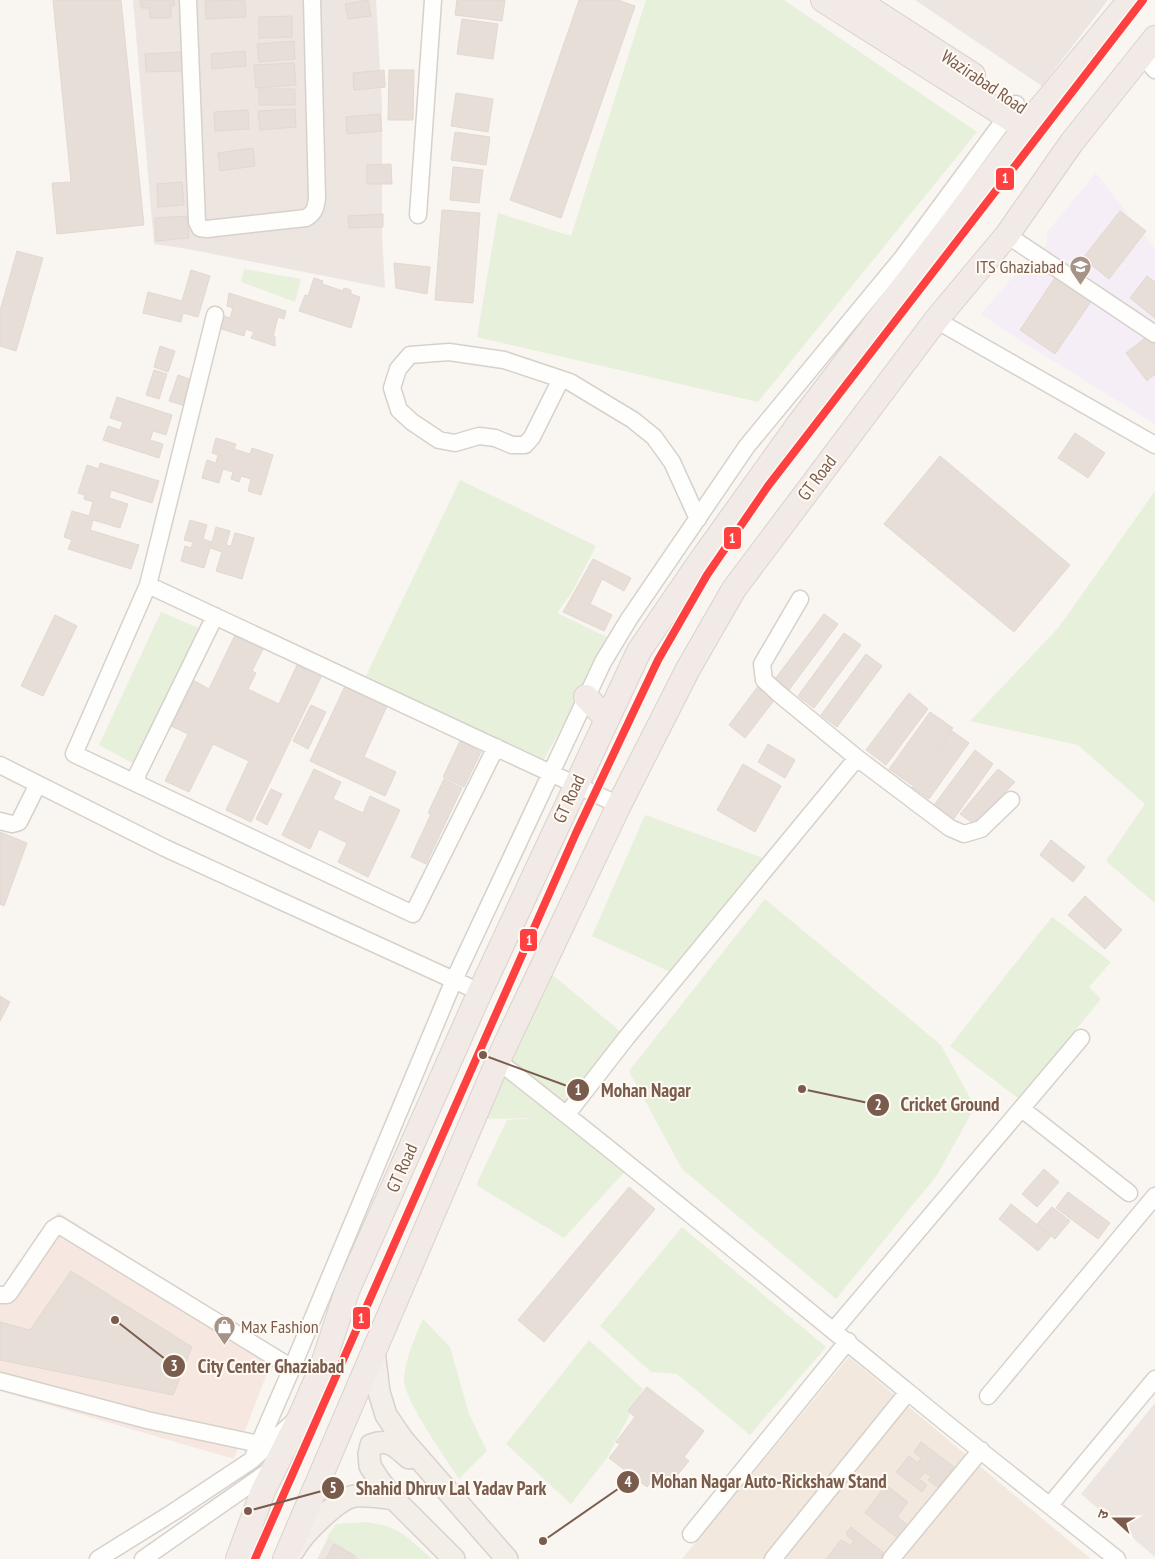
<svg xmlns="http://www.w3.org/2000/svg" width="1155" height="1559" font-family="'PT Sans Narrow','Noto Sans Devanagari',sans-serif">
	<rect width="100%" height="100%" fill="#f9f5f0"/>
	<path fill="#f2e8de" d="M849 1357 1091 1559H682Z"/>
	<path fill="#f6e8e1" d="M58 1212 276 1350 234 1459 0 1391V1286L9 1290Z"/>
	<path fill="#ede5e0" d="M133 0H376L382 104V237L385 288 188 249 154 244Z
		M915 0H1108L1042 86Z
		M1155 1403V1557L1081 1494Z
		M330 1534 369 1559H317Z"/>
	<path fill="#f6eef6" d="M1096 173 1155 249V424L1011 335 981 314 1030 257 1037 258 1047 243V232Z"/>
	<path fill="#e7f0db" d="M646 0H784L977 132 758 402 477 337 498 213 571 236Z
		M244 269 301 279 295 302 241 282Z
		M460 480 596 546 572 592 557 613 611 639 543 761 365 678Z
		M1155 491V903L1106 861 1145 804 1078 745 970 721 1059 627Z
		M161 612 201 629 136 765 99 745Z
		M645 815 769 860 677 975 592 936Z
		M765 899 941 1045 975 1107 937 1175 836 1299 682 1169 629 1071Z
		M1052 917 1111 962 1089 987 1101 999 1019 1099 950 1046Z
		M543 967 627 1037 563 1117 630 1166 564 1238 476 1185 507 1120 535 1118 474 1119Z
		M682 1227 826 1347 750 1435 677 1374 651 1372 600 1326Z
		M423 1319 450 1347 469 1414 487 1451 459 1479C447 1460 402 1398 404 1378 406 1357 415 1337 423 1319Z
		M589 1340 643 1389 607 1458 571 1504 506 1444Z
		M365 1522C400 1526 407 1537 432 1559H361L327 1537 336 1524Z"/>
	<path fill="#e6ded7" stroke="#e2d8d2" d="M53 0H121L144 225 57 234 52 183 71 182Z
		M140 0H174L175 5 171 6V18H150L149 8H141Z
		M245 0 246 17 206 19 205 1Z
		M368 0 371 16 348 19 345 4Z
		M457 0H505L502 21 455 15Z
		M579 0H618L635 6 561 218 510 200Z
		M292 16V37L259 38V17Z
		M462 19 498 24 493 59 457 54Z
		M294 41 295 59 259 62 257 44Z
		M245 51 246 66 212 69 211 54Z
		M182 52V71L146 72 145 54Z
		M294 63 296 85 256 88 254 65Z
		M384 70 385 87 354 90 353 73Z
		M389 70H414L413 120H388Z
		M259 89H295V105H259Z
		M456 93 493 99 488 132 451 126Z
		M295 109 296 127 260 130 258 111Z
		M248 110 249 129 215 131 214 112Z
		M380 114 382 131 347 134 346 117Z
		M455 132 490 137 486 165 451 160Z
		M253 148 255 166 220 171 218 153Z
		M391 164 392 184H367V165Z
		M453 167 483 170 479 203 450 200Z
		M182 182 184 205 158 207 157 184Z
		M442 210 480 213 473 303 435 300Z
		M1120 211 1146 231 1109 279 1083 258Z
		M383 214V227L349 228 348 216Z
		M187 216 189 238 156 241 155 218Z
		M17 251 43 258 16 351 0 346V311Z
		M394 263 430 267 427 294 396 288Z
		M191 270 210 276 198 317 183 313 181 322 143 313 148 292 182 301Z
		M1056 276 1092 300 1055 354 1020 330Z
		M1147 276 1155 282V318L1130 298Z
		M314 278 323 281 322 284 343 291 344 288 351 290V294L360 297 351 328 299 311 305 295 308 296Z
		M229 293 286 311 284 319 278 317 273 336H275V346L251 338 254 332 246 329 244 336 218 328 224 316 230 318 233 308 227 306Z
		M1149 335 1155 342V374L1147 381 1126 353Z
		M160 346 175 351 168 372 154 367Z
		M154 370 167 374 159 399 146 395Z
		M178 375 193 380 185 406 169 401Z
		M117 397 172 415 166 435 153 431 150 440 163 444 159 458 103 440 108 426 120 430 123 422 110 418Z
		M1075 433 1105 453 1088 478 1058 458Z
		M216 438 236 444 234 449 250 454 252 448 273 455 261 495 248 491 251 479 241 476 239 482 231 479 233 472 223 469 219 483 202 478 207 460 216 463 218 455 212 453Z
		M940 456 1070 565 1014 632 884 524Z
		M100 463 159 481 152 503 111 490 109 498 128 504 120 528 93 520 90 530 139 545 131 569 68 549 72 540 64 537 72 511 89 516 93 502 84 499 85 495 78 493 87 465 99 469Z
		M190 520 207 525 203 539 212 542 216 527 230 531 226 545 231 546 235 533 254 538 242 579 216 571 222 552 210 548 204 568 181 561 185 546 191 548 193 542 184 540Z
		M593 559 631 578 624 591 602 579 590 604 612 615 604 631 563 612Z
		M824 614 838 624 789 690 775 679Z
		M55 615 77 626 43 696 21 686Z
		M844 633 861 645 814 708 798 696Z
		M235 635 263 649 252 671 256 673 248 689 279 704 297 665 321 677 251 822 226 810 249 761 213 744 189 792 165 781 188 734 169 725 191 679 209 689Z
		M866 654 882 666 837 727 821 715Z
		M759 685 776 698 745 738 729 725Z
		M345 686 387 706 364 757 396 772 385 796 310 761Z
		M909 693 928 709 886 765 866 750Z
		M311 705 326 712 308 749 293 741Z
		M930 712 953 728 912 785 889 769Z
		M952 731 969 743 929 799 912 787Z
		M460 741 481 752 464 787 443 777Z
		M768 744 795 760 785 778 758 762Z
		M975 750 993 764 953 820 934 805Z
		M743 764 781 786 755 832 717 810Z
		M314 769 341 782 333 799 363 813 370 796 400 810 368 877 338 862 347 843 319 829 310 849 282 835Z
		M998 769 1015 782 974 824 960 814Z
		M444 779 462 788 426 864 411 857 431 814 428 813Z
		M271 789 282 794 267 825 256 819Z
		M0 832 27 843 4 906 0 904Z
		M1051 840 1085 867 1073 882 1040 855Z
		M1085 896 1122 930 1105 949 1068 915Z
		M0 996 10 1002 0 1021Z
		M1044 1169 1059 1182 1037 1207 1022 1194Z
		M629 1187 655 1209 544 1342 518 1320Z
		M1068 1192 1110 1223 1098 1239 1056 1208Z
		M1011 1204 1051 1236 1038 1251 999 1219Z
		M1052 1207 1070 1221 1055 1239 1037 1224Z
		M71 1271 192 1347 173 1395 0 1360V1322L30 1330Z
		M647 1387 704 1431 684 1457 689 1461 670 1484 657 1474 647 1487 609 1458 620 1444 616 1442 635 1417 628 1411Z
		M921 1442 954 1467 938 1487 928 1480 931 1477 925 1472 919 1479 927 1485 922 1492 896 1472 909 1456 918 1463 921 1458 914 1452Z
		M886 1485 908 1502 897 1517 909 1526 899 1539 865 1513Z
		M851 1527 884 1553 880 1559H826L841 1540 850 1545 854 1541 847 1536 848 1534 846 1533Z
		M334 1544 355 1556 354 1559H326Z"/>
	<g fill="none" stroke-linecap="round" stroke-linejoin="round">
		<defs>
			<path id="minor" d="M188 0 197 222 200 228 207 229 306 218C315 213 316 207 317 198L312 0
				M1142 55 1155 70
				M418 215 433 0
				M1007 235 1155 334
				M215 315 148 585 74 754 413 914 496 747
				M936 320 1155 445
				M561 379 532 437 525 445H512L495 438 479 436 455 443 439 440 412 422 399 410 392 388 398 369 410 355 449 352 504 360 570 382 633 420 654 437 672 462 698 519
				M148 585 619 805
				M800 599 762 664 764 680 778 693 857 758 950 828 964 834 981 829 1011 800
				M0 765 165 848 480 992
				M136 782 138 773 215 616
				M0 821 12 824 19 822 38 784
				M498 1061C637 1169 772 1281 908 1392 977 1449 1048 1504 1117 1559
				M1022 1109 1129 1193
				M567 1114 627 1037 857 758
				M0 1295H7L10 1292 53 1229 59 1225 292 1368
				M834 1330 1081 1038
				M0 1381 147 1420 259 1444
				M988 1396 1155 1196
				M252 1460 292 1368 454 980 603 662 629 619 747 446 903 257 1016 104
				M1050 1505 1155 1379
				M691 1534 848 1341
				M98 1559 172 1513 252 1460 292 1423
				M143 1559 272 1469
				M773 1559 908 1392
				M891 1559 981 1450"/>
			<path id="major" d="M374 1351 379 1392 386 1415 403 1440 507 1559
				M409 1458C396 1447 389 1438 371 1445L369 1454 370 1466 379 1480 394 1499 454 1559
				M294 1550C302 1535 338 1498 355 1496 368 1495 381 1497 394 1499"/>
			<path id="highway" d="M823 0 1025 128
				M857 0 973 75
				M586 697 607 719
				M238 1559 263 1491 301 1415 322 1367 347 1291 480 992 639 651 697 566 798 425 1034 116 1130 0
				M285 1559 501 1054 619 805 688 669 734 589 936 320 1007 235 1072 142 1155 38"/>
		</defs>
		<use href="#minor" stroke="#d7d1cb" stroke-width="19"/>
		<use href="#major" stroke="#dad1cc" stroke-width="24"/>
		<use href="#highway" stroke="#dad1cc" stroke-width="26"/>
		<use href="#minor" stroke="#fefefd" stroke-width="16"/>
		<use href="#major" stroke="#f3eee8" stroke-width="21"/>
		<use href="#highway" stroke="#f2eae7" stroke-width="24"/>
		<defs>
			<path id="metro-1" d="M255 1559 576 833 658 660 707 575 768 486 1143 0"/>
		</defs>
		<use href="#metro-1" stroke="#fffaf3" stroke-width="11"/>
		<use href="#metro-1" stroke="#ff4040" stroke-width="8"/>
	</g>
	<defs>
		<symbol id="university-pin" viewBox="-11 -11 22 30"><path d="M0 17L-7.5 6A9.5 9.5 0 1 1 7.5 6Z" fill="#a69286" stroke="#fffaf3"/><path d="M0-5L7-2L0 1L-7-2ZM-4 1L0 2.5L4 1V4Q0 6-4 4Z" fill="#fff"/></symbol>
		<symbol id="shop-pin" viewBox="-11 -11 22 30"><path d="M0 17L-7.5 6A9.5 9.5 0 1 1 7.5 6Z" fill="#a69286" stroke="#fffaf3"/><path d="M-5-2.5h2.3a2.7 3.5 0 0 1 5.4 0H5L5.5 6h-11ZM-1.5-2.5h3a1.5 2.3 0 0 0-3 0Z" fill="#fff"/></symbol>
	</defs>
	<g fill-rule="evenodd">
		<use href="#university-pin" x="1068" y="254" width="25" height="34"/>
		<use href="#shop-pin" x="212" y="1314" width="25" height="34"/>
	</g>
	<g text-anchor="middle" stroke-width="4" stroke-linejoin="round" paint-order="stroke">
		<g font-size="18" fill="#7a5c4d" stroke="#fffaf3">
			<text transform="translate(984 82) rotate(34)" y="6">Wazirabad Road</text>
			<text transform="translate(817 478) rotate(-53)" y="6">GT Road</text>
			<text transform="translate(569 799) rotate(-65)" y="6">GT Road</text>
			<text transform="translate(402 1168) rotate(-66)" y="6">GT Road</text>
		</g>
		<g font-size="18" fill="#7a5c4d" stroke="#fffaf3" text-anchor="end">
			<text x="1064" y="273">ITS Ghaziabad</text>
			<text x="241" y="1333" text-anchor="start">Max Fashion</text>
		</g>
	</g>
	<path fill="none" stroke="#7a5c4d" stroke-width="2" d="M483 1055L578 1090M802 1089L878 1105M115 1320L174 1366M543 1541L628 1482M248 1511L333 1488"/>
	<g fill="#7a5c4d" stroke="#fffaf3" stroke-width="2">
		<circle cx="483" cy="1055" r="5"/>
		<circle cx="802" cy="1089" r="5"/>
		<circle cx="115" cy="1320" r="5"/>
		<circle cx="543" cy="1541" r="5"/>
		<circle cx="248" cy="1511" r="5"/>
		<circle cx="578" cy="1090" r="12"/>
		<circle cx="878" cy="1105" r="12"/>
		<circle cx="174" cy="1366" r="12"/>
		<circle cx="628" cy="1482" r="12"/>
		<circle cx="333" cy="1488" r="12"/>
	</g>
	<g font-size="15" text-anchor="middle" font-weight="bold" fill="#fff">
		<text x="578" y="1095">1</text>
		<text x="878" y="1110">2</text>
		<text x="174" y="1371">3</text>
		<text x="628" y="1487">4</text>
		<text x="333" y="1493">5</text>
	</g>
	<g font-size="19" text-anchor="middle" font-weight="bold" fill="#7a5c4d" stroke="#fffaf3" stroke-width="4" stroke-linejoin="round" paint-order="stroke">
		<text x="646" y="1097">Mohan Nagar</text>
		<text x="950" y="1111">Cricket Ground</text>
		<text x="271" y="1373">City Center Ghaziabad</text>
		<text x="769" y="1488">Mohan Nagar Auto-Rickshaw Stand</text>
		<text x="451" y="1495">Shahid Dhruv Lal Yadav Park</text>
	</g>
	<g stroke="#fffaf3" stroke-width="2">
		<rect x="995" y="167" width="20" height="24" rx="5" fill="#ff4040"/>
		<rect x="723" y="526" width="19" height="24" rx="5" fill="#ff4040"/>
		<rect x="519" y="928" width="19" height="24" rx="5" fill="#ff4040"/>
		<rect x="352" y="1306" width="19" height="24" rx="5" fill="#ff4040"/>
	</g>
	<g font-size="14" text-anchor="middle" font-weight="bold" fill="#fff">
		<text x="1005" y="183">1</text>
		<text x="732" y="543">1</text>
		<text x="529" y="945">1</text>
		<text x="361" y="1323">1</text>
	</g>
	<g transform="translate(1115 1519) rotate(291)" stroke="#fffaf3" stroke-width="4" paint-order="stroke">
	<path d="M0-4L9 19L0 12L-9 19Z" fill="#7a5c4d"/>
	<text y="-8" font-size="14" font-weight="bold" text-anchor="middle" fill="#7a5c4d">उ</text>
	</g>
</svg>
